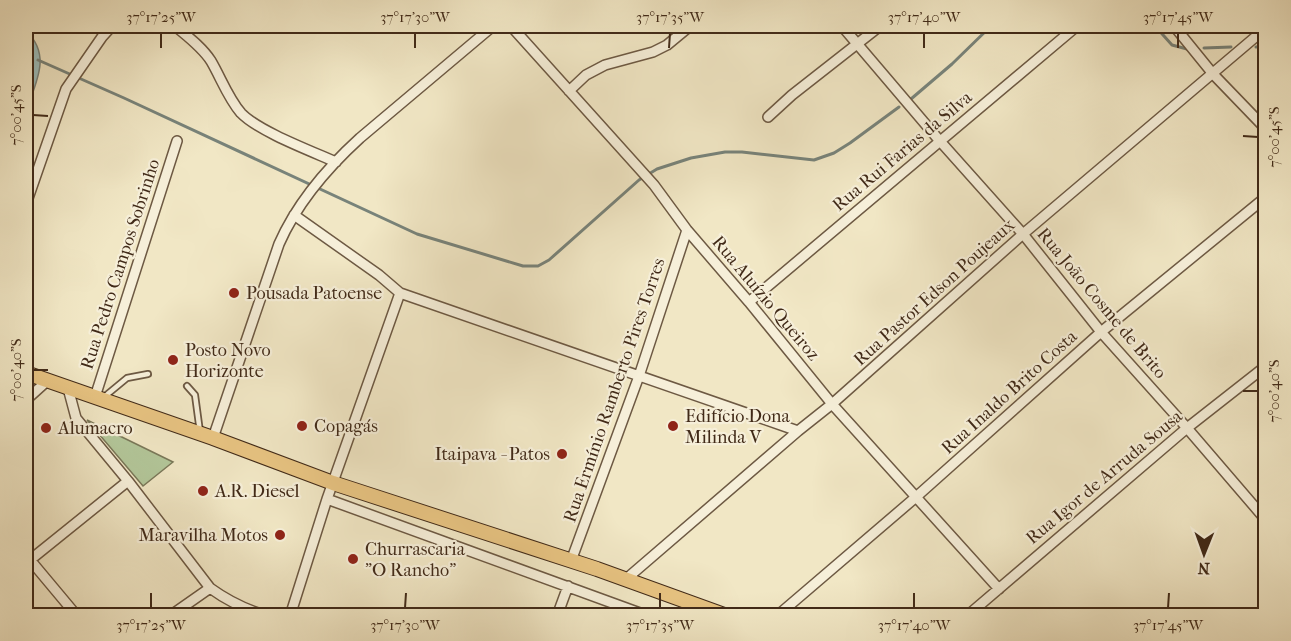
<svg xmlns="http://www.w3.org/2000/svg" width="1291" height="641" font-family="'IM FELL French Canon',serif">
	<rect width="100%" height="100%" fill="#f1e7c5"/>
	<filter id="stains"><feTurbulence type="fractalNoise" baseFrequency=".00333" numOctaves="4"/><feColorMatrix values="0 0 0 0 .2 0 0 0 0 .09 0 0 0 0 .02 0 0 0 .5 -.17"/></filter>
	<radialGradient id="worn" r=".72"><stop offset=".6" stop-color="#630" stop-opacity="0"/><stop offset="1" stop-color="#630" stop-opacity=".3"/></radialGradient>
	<path fill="#b3c79a" stroke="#7a7859" stroke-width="1.5" d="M87 420 173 462 143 486Z"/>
	<path fill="#9cbebb" stroke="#78837a" stroke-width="1.5" d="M26 31C52 55 36 82 26 111Z"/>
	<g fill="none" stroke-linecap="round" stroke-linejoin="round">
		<path stroke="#78837a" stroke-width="3" d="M1155 26 1172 45 1187 49
			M1256 47 1266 46
			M1204 48 1231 47
			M38 60 124 98 417 234 523 266H538L549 260 639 180 657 169 691 158 725 152H742L814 160 834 153 850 143 899 107
			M911 99 952 64 991 26"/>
		<defs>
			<path id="lane" d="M187 386 195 395 200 432
				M104 397 127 378 148 374"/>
			<path id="street" d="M175 26C187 36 202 47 211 61 221 78 228 98 241 113 258 131 311 151 336 162
				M511 26 654 185 687 230 749 302 832 404 999 589
				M842 26 939 140 1023 234 1101 332 1187 428 1266 520
				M1174 26 1213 74 1266 129
				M569 91 586 75 605 65 653 52 667 45 690 26
				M768 117 792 95 880 26
				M26 204 66 89 102 37 112 26
				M294 215 379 275 400 293 798 431
				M749 302 1077 26
				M68 388 76 418 128 481 210 588C228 601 246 610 268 616
				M95 397 177 141
				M26 400 47 381
				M213 438 279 244C297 203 327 168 360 138L493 26
				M327 499 648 616
				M26 555 77 616
				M30 560 128 481
				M571 561 639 376 687 230
				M625 580 798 431 832 404 1023 234 1266 28
				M170 616 210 588
				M290 616 327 499 400 293
				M557 616 568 586
				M777 616 916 497 1101 332 1266 197
				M967 616 1187 428 1266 366"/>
			<path id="primary" d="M26 373 213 438 333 483 597 569 727 616"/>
		</defs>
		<use href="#lane" stroke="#6d5943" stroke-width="8"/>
		<use href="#street" stroke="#6d5943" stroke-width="12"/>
		<use href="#primary" stroke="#412a18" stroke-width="16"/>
		<use href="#lane" stroke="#f6efd9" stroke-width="4.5"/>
		<use href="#street" stroke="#f6efd9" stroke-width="9"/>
		<use href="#primary" stroke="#e8c482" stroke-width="14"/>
	</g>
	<path fill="none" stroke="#412a18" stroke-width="2" d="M161 48V33M415 48V33M669 48 670 33M924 48V33M1178 48V33M33 115 48 116M1243 136 1258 137M33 370H48M1243 391H1258M151 608V593M405 608 406 593M660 608V593M914 608V593M1168 608 1169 593"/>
	<g fill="#8f2418" stroke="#f6efd9" stroke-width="2">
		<circle cx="234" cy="293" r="6"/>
		<circle cx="173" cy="360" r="6"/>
		<circle cx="302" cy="426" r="6"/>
		<circle cx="673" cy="426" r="6"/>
		<circle cx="46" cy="428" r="6"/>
		<circle cx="562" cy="454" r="6"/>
		<circle cx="203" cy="491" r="6"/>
		<circle cx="280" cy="535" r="6"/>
		<circle cx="353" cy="559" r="6"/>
	</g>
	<g text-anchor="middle" stroke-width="4.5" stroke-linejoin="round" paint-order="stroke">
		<g font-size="18" fill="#412a18" stroke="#f6efd9">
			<text transform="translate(902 151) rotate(-40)" y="6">Rua Rui Farias da Silva</text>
			<text transform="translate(120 264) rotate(-72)" y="6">Rua Pedro Campos Sobrinho</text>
			<text transform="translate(934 292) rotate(-42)" y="6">Rua Pastor Edson Poujeaux</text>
			<text transform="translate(766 298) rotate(50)" y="6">Rua Aluízio Queiroz</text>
			<text transform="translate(1102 303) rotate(50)" y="6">Rua João Cosme de Brito</text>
			<text transform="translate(614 390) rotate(-71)" y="6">Rua Ermínio Ramberto Pires Torres</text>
			<text transform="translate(1009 392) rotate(-42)" y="6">Rua Inaldo Brito Costa</text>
			<text transform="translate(1104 477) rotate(-40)" y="6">Rua Igor de Arruda Sousa</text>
		</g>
		<g font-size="18" fill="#412a18" stroke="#f6efd9" text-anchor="start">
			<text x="246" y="299">Pousada Patoense</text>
			<text x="185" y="356">Posto Novo<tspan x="185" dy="21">Horizonte</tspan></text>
			<text x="685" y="422">Edifício Dona<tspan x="685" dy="21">Milinda V</tspan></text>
			<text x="314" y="432">Copagás</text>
			<text x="58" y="434">Alumacro</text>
			<text x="550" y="460" text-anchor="end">Itaipava - Patos</text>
			<text x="215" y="497">A.R. Diesel</text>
			<text x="268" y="541" text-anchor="end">Maravilha Motos</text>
			<text x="365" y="555">Churrascaria<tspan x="365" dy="21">"O Rancho"</tspan></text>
		</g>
	</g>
	<rect width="1291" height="641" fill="none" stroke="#f1e7c5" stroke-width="66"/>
	<g transform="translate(1204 554) rotate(181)" stroke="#f6efd9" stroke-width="4.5" paint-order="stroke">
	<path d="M0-4.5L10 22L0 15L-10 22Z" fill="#412a18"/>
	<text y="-9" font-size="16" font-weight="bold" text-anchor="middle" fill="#412a18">N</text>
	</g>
	<rect x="33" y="33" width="1225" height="575" fill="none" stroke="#412a18" stroke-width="2"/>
	<g font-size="15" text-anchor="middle" fill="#412a18">
		<text x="161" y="22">37°17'25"W</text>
		<text x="415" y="22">37°17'30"W</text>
		<text x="670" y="22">37°17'35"W</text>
		<text x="924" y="22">37°17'40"W</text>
		<text x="1178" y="22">37°17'45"W</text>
		<text transform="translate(16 115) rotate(-90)" y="5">7°00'45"S</text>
		<text transform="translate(1274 137) rotate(-90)" y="5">7°00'45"S</text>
		<text transform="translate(16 370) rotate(-90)" y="5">7°00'40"S</text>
		<text transform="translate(1274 391) rotate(-90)" y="5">7°00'40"S</text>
		<text x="151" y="630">37°17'25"W</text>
		<text x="405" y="630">37°17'30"W</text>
		<text x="660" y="630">37°17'35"W</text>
		<text x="914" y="630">37°17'40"W</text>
		<text x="1168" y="630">37°17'45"W</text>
	</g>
	<rect width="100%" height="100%" filter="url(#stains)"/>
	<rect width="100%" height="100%" fill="url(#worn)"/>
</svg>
